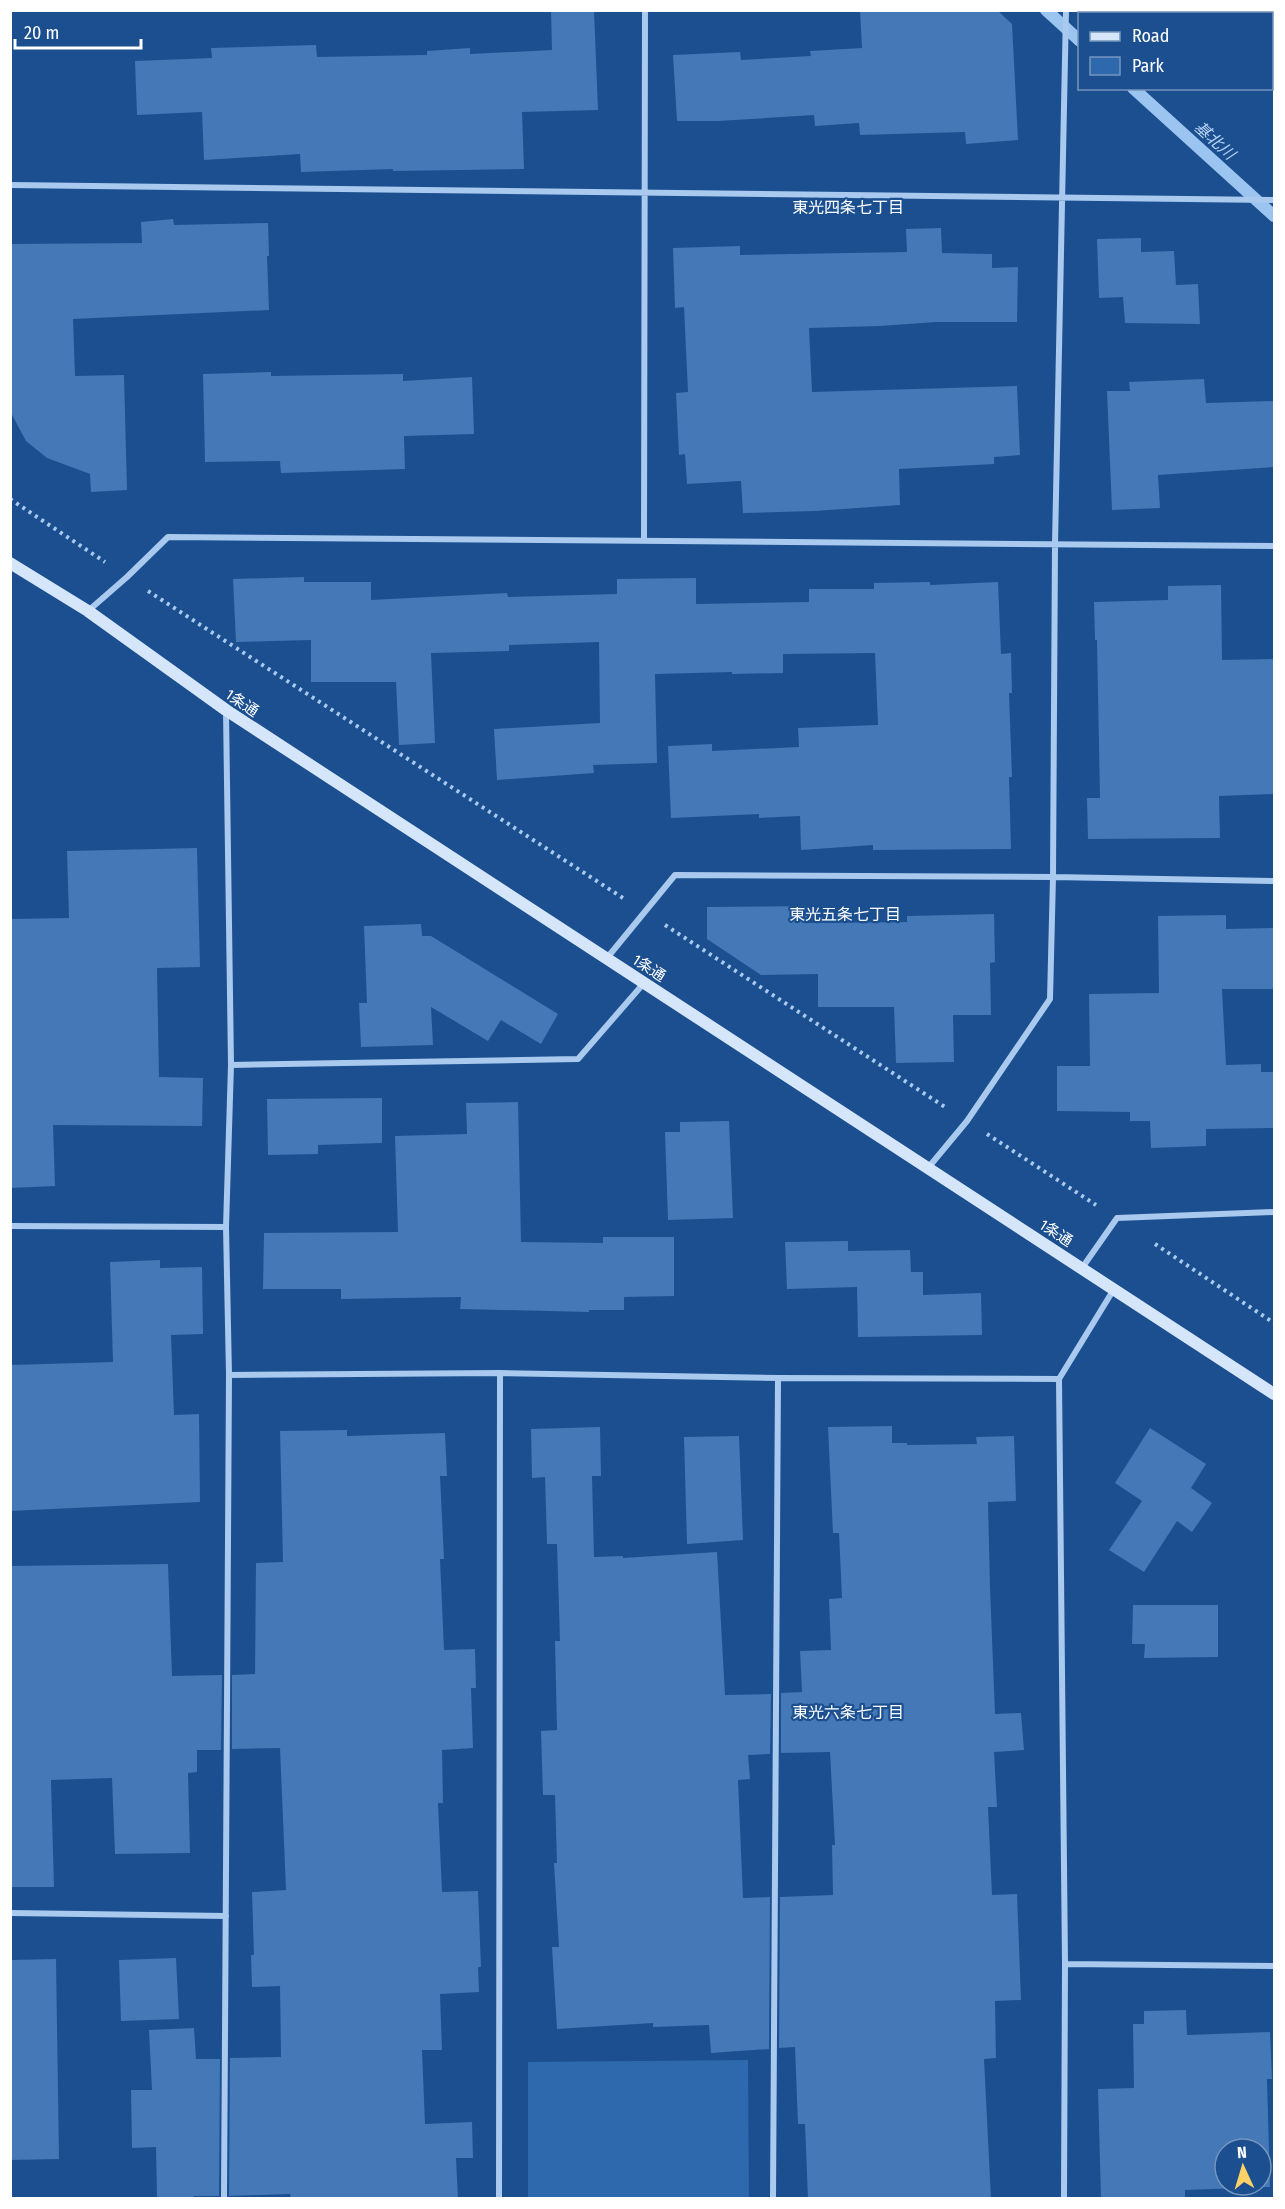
<svg xmlns="http://www.w3.org/2000/svg" width="1285" height="2209" font-family="'Fira Sans Condensed','Noto Sans JP',sans-serif">
	<rect width="100%" height="100%" fill="#1b4f8f"/>
	<path fill="#2e69ad" d="M748 2060 749 2198H528V2062Z"/>
	<g fill="none" stroke-linecap="round" stroke-linejoin="round">
		<path stroke="#9cc4f0" stroke-width="12" d="M1046 10 1080 41
			M1133 88 1274 216"/>
	</g>
	<path fill="#4478b7" fill-rule="evenodd" d="M551 10H594L598 110 522 112 524 169 393 171V169L301 172 300 154 204 160 202 112 137 115 135 61 212 58 211 48 316 45 317 57 427 55V51L470 48V54L552 50Z
		M860 10H997L1012 24 1018 140 966 144 965 132 860 135 859 123 815 126 814 115 718 121H677L673 55 740 52 741 60 811 56 810 51 862 48Z
		M173 219 174 225 268 223 269 256H267L269 310 73 319 75 376 124 375 127 490 91 492 90 474 47 458 26 441 10 411V244L142 243 141 222Z
		M941 228 942 253 992 254V268L1018 267 1017 322H936L880 326 809 328 812 392 1017 386 1020 455 994 457V464L899 469 900 505 815 511 743 513 741 481 687 484 685 454 679 455 676 393 688 392 684 307 675 308 673 248 740 246V255L907 252 906 229Z
		M1141 238V252L1174 251 1176 285 1198 284 1200 324 1125 323 1123 297 1099 298 1097 239Z
		M271 372V376L403 374V381L472 377 474 434 404 436 405 469 281 473 280 461 205 462 203 374Z
		M1204 379 1206 403 1275 401V467L1158 475 1160 508 1112 510 1107 391H1130L1129 382Z
		M304 577V582H371V600L507 593 508 597 617 594V579L696 578V604L809 602V589H874V583L930 582V585L998 582 1001 654 1011 653 1012 693H1009L1012 777H1009L1011 849 873 850V845L801 850 800 816 759 818V814L671 818 668 746 712 744V751L799 747 798 728 878 725 875 653 783 654V673L732 674V672L655 674 657 763 593 765 594 773 497 780 494 729 600 723 599 642 509 645V651L431 653 435 743 399 745 396 682H311V640L236 642 233 579Z
		M1221 585 1222 660 1275 659V794L1219 796 1220 838 1088 839 1087 798H1100L1097 640H1095L1094 602 1168 600V586Z
		M197 848 200 967 157 968 159 1077 203 1078 202 1126 53 1125 55 1186 10 1188V919L69 918 67 851Z
		M807 906V923L907 922V916L994 914 995 962 990 963 991 1015H953L954 1062 896 1063 894 1007H818V974L761 975 707 939V907Z
		M1226 915V929L1275 928V989H1222L1226 1065 1261 1064V1072H1275V1128L1206 1129V1146L1151 1148 1150 1121H1130V1112L1057 1111V1066H1090L1089 994 1159 993 1158 916Z
		M421 924 422 936H431L558 1014 541 1044 501 1020 488 1041 431 1007 433 1045 361 1047 359 1003H367L364 926Z
		M382 1098V1143L318 1145V1154L268 1155 267 1099Z
		M518 1102 521 1242 603 1243V1237H674V1296L624 1297V1310H589V1312L460 1309 461 1297 341 1299V1289H263L264 1233 398 1232 395 1136 467 1134 466 1103Z
		M729 1121 733 1218 668 1220 665 1132H680V1122Z
		M848 1241V1251L910 1250 911 1272H923V1295L981 1293 982 1335 858 1337 857 1287 787 1289 785 1242Z
		M160 1260V1268L202 1267 203 1334 171 1335 174 1415 199 1414 200 1502 10 1511V1365L113 1362 110 1262Z
		M892 1426V1443H907V1445L977 1444 976 1437 1014 1436 1016 1501 988 1502 990 1587 995 1714 1021 1713 1024 1750 994 1752 997 1807H988L992 1895 1017 1894 1021 2000 995 2001 996 2058 984 2059 991 2199H808L805 2124H798L795 2047 779 2048 780 1897 833 1895 832 1845H835L830 1752 781 1753V1693L802 1692 800 1651 831 1650 829 1599 842 1598 839 1533H833L828 1427Z
		M600 1427 601 1476H592L594 1557 623 1556V1558L717 1552 725 1695 771 1694 770 1754 748 1755 750 1779 738 1780 743 1898 770 1897 769 2049 711 2053 709 2025 653 2027V2023L557 2029 552 1947H559L554 1863H557L555 1795H543L541 1731 557 1730 555 1641H560L557 1544H547L545 1477 532 1478 531 1429Z
		M1150 1428 1206 1464 1191 1488 1212 1503 1192 1532 1177 1521 1144 1572 1109 1550 1142 1501 1115 1483Z
		M347 1430V1436L445 1433 447 1476H440L444 1559H440L444 1650 475 1649 476 1688H471L473 1748 442 1750 443 1803H438L442 1892 478 1891 481 1967H478L479 1992 440 1994 442 2050H422L425 2124 472 2122 473 2158H456L458 2199H291L290 2194 229 2196 230 2058 281 2057 280 1986 252 1987 251 1955H254L252 1892 286 1890 280 1748 232 1749V1675L255 1674 256 1563 283 1562 280 1431Z
		M739 1436 743 1540 687 1544 684 1437Z
		M168 1564 172 1676 222 1675 221 1750H197V1772L188 1773 190 1853 115 1854 112 1778 51 1780 54 1887H10V1566Z
		M1133 1605H1218V1657L1144 1658 1145 1644H1132Z
		M176 1958 179 2019 121 2021 119 1960Z
		M56 1959 59 2159 10 2160V1960Z
		M1186 2010 1187 2035 1270 2032 1272 2079H1267L1270 2187 1185 2190V2199H1101L1098 2089 1134 2088 1133 2024H1144V2011ZM1225 2149H1261V2185H1225Z
		M194 2028 196 2059H220L219 2196H194V2199H157L156 2147 132 2148 131 2090H152L149 2030Z"/>
	<g fill="none" stroke-linecap="round" stroke-linejoin="round">
		<path stroke="#a9c9ee" stroke-width="4" stroke-dasharray="3 4.5" stroke-linecap="butt" d="M10 499 105 562
			M148 591 623 898
			M665 925 945 1107
			M987 1134 1096 1205
			M1155 1244 1274 1323"/>
		<path stroke="#a9c9ee" stroke-width="6" d="M10 185 1274 200
			M644 541 645 10
			M88 611 127 577 168 537 1274 546
			M607 958 675 875 1053 877 1274 881
			M231 1065 578 1059 644 983
			M928 1168 967 1121 1050 999 1053 877 1055 544 1066 10
			M10 1226 226 1227
			M1082 1268 1117 1218 1274 1212
			M229 1375 500 1373 778 1378 1059 1379
			M10 1913 226 1916
			M1065 1964 1274 1966
			M224 2198 229 1375 226 1227 231 1065 226 711
			M499 2198 500 1373
			M773 2198 778 1378
			M1064 2198 1065 1964 1059 1379 1114 1289"/>
		<path stroke="#d6e6fa" stroke-width="12" d="M10 563 88 611 226 710 1274 1394"/>
	</g>
	<g text-anchor="middle" stroke-width="4.5" stroke-linejoin="round" paint-order="stroke">
		<g font-size="15" fill="#fff" stroke="#1b4f8f">
			<text transform="translate(242 703) rotate(34)" y="5">1条通</text>
			<text transform="translate(649 968) rotate(33)" y="5">1条通</text>
			<text transform="translate(1056 1233) rotate(33)" y="5">1条通</text>
		</g>
		<g font-size="16" font-style="italic" fill="#b5d3f5" stroke="#1b4f8f">
			<text transform="translate(1215 140) rotate(42)" y="6">基北川</text>
		</g>
		<g font-size="16" fill="#fff" stroke="#1b4f8f">
			<text x="848" y="213">東光四条七丁目</text>
			<text x="845" y="920">東光五条七丁目</text>
			<text x="848" y="1718">東光六条七丁目</text>
		</g>
	</g>
	<rect width="1285" height="2209" fill="none" stroke="#ffffff" stroke-width="24"/>
	<rect x="1078" y="12" width="195" height="78" fill="#1b4f8f" stroke="#7695bc" stroke-width="1.5"/>
	<rect x="1090" y="32" width="30" height="9" fill="#d6e6fa" stroke="#7695bc" stroke-width="1.5"/>
	<text x="1132" y="42" font-size="18" fill="#ffffff">Road</text>
	<rect x="1090" y="57" width="30" height="18" fill="#2e69ad" stroke="#7695bc" stroke-width="1.5"/>
	<text x="1132" y="72" font-size="18" fill="#ffffff">Park</text>
	<g transform="translate(1243 2167) rotate(356)"><circle r="28" fill="#1b4f8f" stroke="#7695bc" stroke-width="1.5"/>
	<path d="M0-4.5L10 22L0 15L-10 22Z" fill="#ffd166"/>
	<text y="-9" font-size="16" font-weight="bold" text-anchor="middle" fill="#ffffff">N</text>
	</g>
	<path d="M15 39v9h126v-9" fill="none" stroke="#ffffff" stroke-width="3"/>
	<text x="24" y="39" font-size="18" fill="#ffffff" stroke="#1b4f8f" stroke-width="4.5" paint-order="stroke">20 m</text>
</svg>
